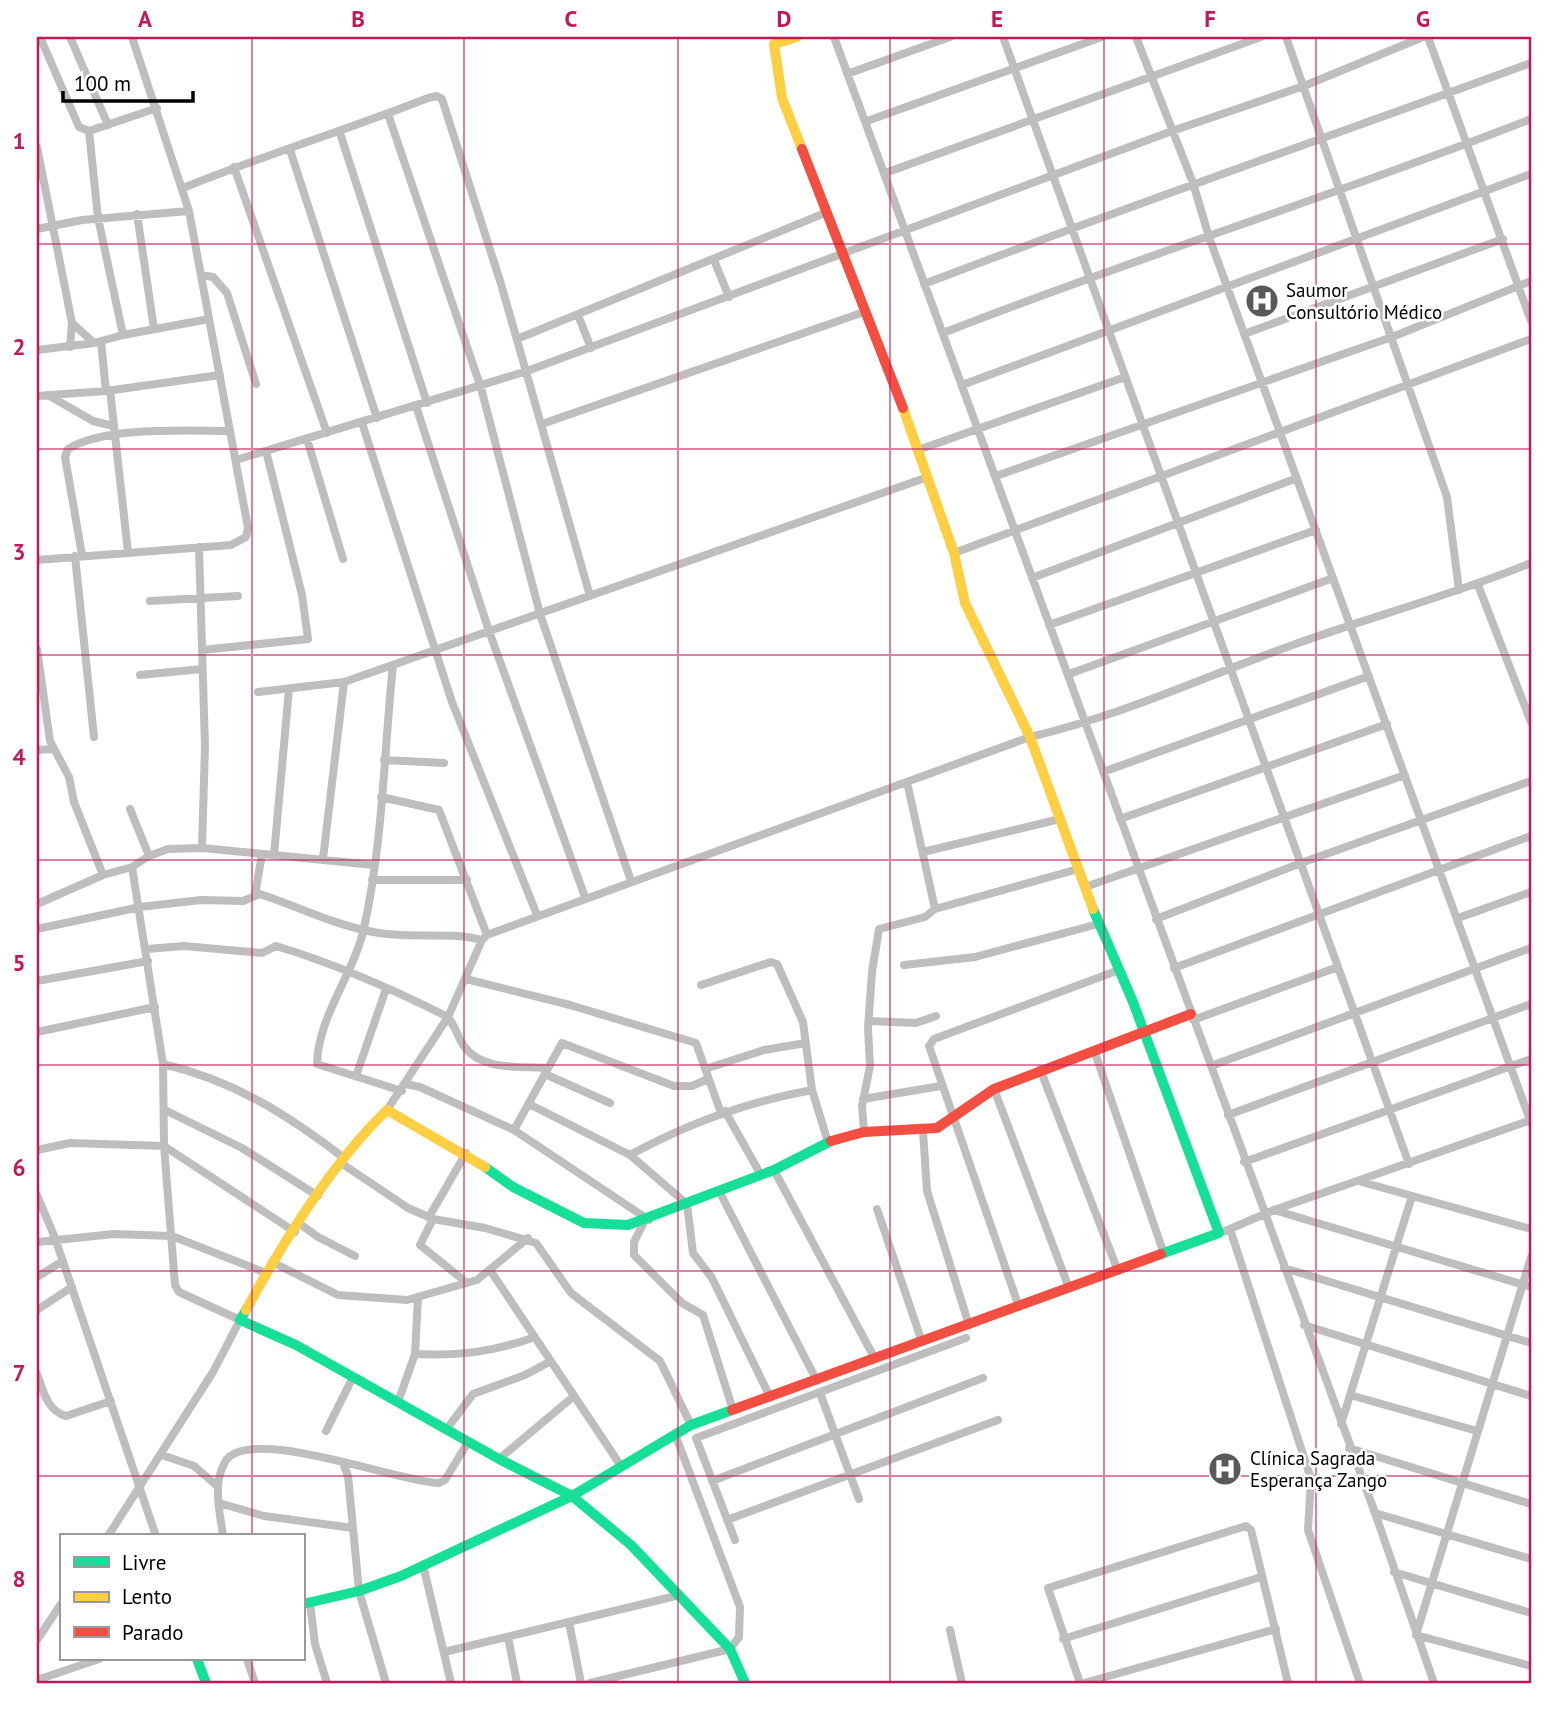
<svg xmlns="http://www.w3.org/2000/svg" width="1568" height="1720" font-family="'PT Sans',sans-serif">
	<rect width="100%" height="100%" fill="#fff"/>
	<g fill="none" stroke-linecap="round" stroke-linejoin="round">
		<path stroke="#bebebe" stroke-width="8" d="M40 37 79 127 89 131 157 108
			M70 37 108 125
			M834 37 1375 1513 1434 1683
			M1003 37 1409 1164
			M1136 37 1193 183 1209 237 1531 1123
			M1286 37 1447 497 1459 590
			M1428 37 1531 321
			M847 74 950 37
			M388 114 481 388 540 614 631 881
			M867 121 1102 37
			M340 133 427 403
			M37 147 72 323 70 347
			M290 150 377 418
			M234 167 327 433
			M885 173 1261 37
			M183 188C264 155 347 130 428 98L437 96 442 99 501 284 590 596
			M137 214 154 329
			M37 229 82 220 189 211
			M714 260 729 297
			M201 275 213 277 227 293 256 384
			M924 284C1125 207 1329 137 1531 63
			M578 315 591 348
			M72 323 94 343 123 335 98 218 89 131
			M943 333C1137 257 1337 195 1531 119
			M1244 334 1503 239
			M123 335 209 319
			M517 339 825 213
			M101 341 106 391
			M37 350 94 343
			M962 385 1531 174
			M110 390 128 552
			M48 395 93 421 113 426
			M37 396 106 391 220 375
			M416 406 489 631 585 897
			M362 423 452 702 537 915
			M542 424 864 312
			M307 439 343 559
			M918 450 1125 377
			M236 460 527 371 1172 131 1304 86 1423 37
			M996 476 1392 337 1531 281
			M199 547 205 746 202 848
			M954 553 1531 339
			M82 555 65 457 68 449C104 426 187 431 230 431
			M75 556 94 737
			M37 560 231 545 246 537 248 528 189 211 132 37
			M1032 578 1297 478
			M1478 585 1531 722
			M150 601 238 596
			M1049 625 1316 530
			M37 649 50 741 69 777 74 802 103 875
			M202 650 308 639 302 595 266 451
			M393 665C384 752 383 842 364 928 354 974 318 1016 317 1064L402 1091
			M1069 674 1333 578
			M140 675 202 669
			M258 692 344 682 925 478
			M37 750 54 749
			M384 760 444 763
			M1103 772 1369 676
			M907 782 935 909
			M381 797 439 810 487 935
			M130 809 149 856
			M1120 819 1387 724
			M923 852 1060 819
			M274 855 289 689
			M323 859 344 682
			M372 880H467
			M1085 887 1405 775
			M255 895 262 854
			M37 904 103 875 132 867 149 856 168 849 202 848 374 865
			M1458 918 1531 892
			M1156 919 1301 863 1531 781
			M37 929 140 907 201 900 243 901 260 894C299 907 339 927 379 933 414 939 447 931 482 940L487 935 1030 737C1120 716 1204 677 1290 646 1370 617 1453 595 1531 563
			M147 949 184 946 262 953 276 946C333 963 390 988 444 1015 454 1020 457 1037 464 1046 481 1071 521 1066 548 1068
			M904 965 975 957 1098 924
			M1174 968 1531 836
			M466 979 570 1005 696 1043 721 1113
			M37 981 148 961
			M701 985 771 962 777 964 803 1022 812 1090 828 1142
			M1193 1020 1338 967
			M870 1021 916 1023 936 1016
			M37 1032 155 1007
			M1094 1050 1164 1254
			M163 1064C233 1080 288 1115 344 1158
			M1211 1066 1531 948
			M705 1069 764 1050 806 1043
			M1040 1069 1118 1271
			M545 1074 610 1103
			M356 1076 386 989
			M406 1084 420 1087 514 1130 649 1220
			M994 1089 1069 1288
			M863 1099 941 1086
			M529 1104 630 1155 687 1204 693 1253 712 1278 770 1397
			M165 1110 242 1148 318 1196
			M387 1110 448 1017 482 940
			M725 1111 761 1175
			M1228 1115 1531 1004
			M514 1130 562 1043 674 1086H692L708 1079
			M923 1131 927 1191 969 1325
			M864 1132 862 1106 870 1066 868 1028 872 972 879 929 925 917 935 909 1078 869
			M37 1150 70 1143 164 1146 295 1232
			M630 1155C688 1123 746 1102 812 1090
			M1244 1162 1531 1059
			M341 1163 408 1208 433 1219 485 1228 536 1243 571 1293 660 1361 691 1425
			M774 1170 875 1359
			M1362 1182 1531 1229
			M719 1191 817 1381
			M37 1195 55 1238 156 1536
			M877 1209 922 1342
			M1274 1210 1531 1287
			M429 1217 466 1153
			M433 1219 420 1245 467 1283
			M645 1220 634 1242V1255L682 1303 703 1315 733 1410
			M300 1224 318 1237 355 1256
			M1230 1229 1311 1479 1308 1530 1360 1683
			M1225 1231 1274 1210 1531 1120
			M37 1242 114 1234 172 1236 266 1273
			M1531 1257 1416 1635 1531 1666
			M272 1262 338 1295 407 1300 477 1280 528 1238
			M1284 1268 1531 1343
			M490 1270 621 1466
			M37 1277 63 1261
			M1019 1307 929 1046 934 1039 1119 970
			M37 1310 72 1287
			M1304 1325 1531 1396
			M415 1354C458 1356 494 1352 535 1337
			M37 1374C43 1390 47 1411 66 1416L111 1401
			M820 1393 859 1499
			M1350 1395 1477 1431
			M398 1402 415 1354 418 1298
			M1341 1424 1412 1196
			M446 1430 473 1394 525 1375 551 1361
			M326 1431 353 1377
			M1349 1448 1531 1504
			M162 1455 194 1466 216 1485
			M499 1459 574 1396
			M343 1463 348 1476 359 1591 386 1683
			M712 1481 983 1378
			M219 1503 264 1516 353 1528
			M1375 1513 1531 1559
			M727 1520 998 1420
			M108 1536 213 1372 240 1320 179 1292 175 1285 164 1146 163 1064 132 867
			M223 1536C220 1511 212 1485 225 1462 246 1423 401 1483 439 1483L445 1480 468 1442
			M735 1540 696 1438 966 1338
			M423 1565 451 1683
			M1394 1572 1531 1613
			M310 1603 315 1644 327 1683
			M569 1622 581 1683
			M950 1630 962 1683
			M508 1637 517 1683
			M1063 1639 1261 1577
			M37 1640 61 1604
			M444 1652 680 1595
			M247 1659 255 1683
			M37 1680 99 1659
			M590 1683 730 1649 739 1637 740 1607 675 1434
			M1080 1683 1048 1588 1246 1526 1251 1530 1288 1683
			M1084 1683 1276 1629"/>
		<path stroke="#16e098" stroke-width="10" d="M1093 909 1133 1002 1219 1233 1161 1254
			M485 1167 513 1187 584 1223 628 1225 774 1170 831 1141
			M246 1310 240 1320 296 1345 499 1459 572 1496 631 1545 730 1649 745 1683
			M303 1604 359 1591 401 1576 572 1496 691 1425 732 1410
			M197 1659 206 1683"/>
		<path stroke="#ffcf43" stroke-width="10" d="M797 37 774 44 782 98 802 149
			M903 408 954 553 965 603 1030 737 1093 909
			M246 1310C283 1242 331 1164 387 1110L485 1167"/>
		<path stroke="#f24e42" stroke-width="10" d="M802 149 903 408
			M831 1141 864 1132 937 1128 994 1089 1191 1014
			M732 1410 1161 1254"/>
	</g>
	<path fill="none" stroke="#c2185b" stroke-width="2" stroke-opacity="0.55" d="M252 37V1536M464 37V1683M678 37V1683M890 37V1683M1104 37V1683M1316 37V1683M37 244H1531M37 449H1531M37 655H1531M37 860H1531M37 1065H1531M37 1271H1531M37 1476H1531M252 1659V1683"/>
	<defs>
		<symbol id="hospital-disc" viewBox="-11 -11 22 22"><circle r="9.5" fill="#595959" stroke="#fff"/><path d="M-5-5h3v3.5h4V-5h3V5h-3V1.5h-4V5h-3Z" fill="#fff"/></symbol>
	</defs>
	<g fill-rule="evenodd">
		<use href="#hospital-disc" x="1243" y="282" width="38" height="38"/>
		<use href="#hospital-disc" x="1206" y="1450" width="38" height="38"/>
	</g>
	<g text-anchor="middle" stroke-width="5" stroke-linejoin="round" paint-order="stroke">
		<g font-size="19" fill="#000" stroke="#fff" text-anchor="start">
			<text x="1286" y="297">Saumor<tspan x="1286" dy="22">Consultório Médico</tspan></text>
			<text x="1250" y="1465">Clínica Sagrada<tspan x="1250" dy="22">Esperança Zango</tspan></text>
		</g>
	</g>
	<rect width="1568" height="1720" fill="none" stroke="#ffffff" stroke-width="77"/>
	<rect x="60" y="1534" width="245" height="126" fill="#ffffff" stroke="#999999" stroke-width="2"/>
	<rect x="74" y="1557" width="35" height="10" fill="#16e098" stroke="#999999" stroke-width="2"/>
	<text x="122" y="1570" font-size="21" fill="#000000">Livre</text>
	<rect x="74" y="1592" width="35" height="10" fill="#ffcf43" stroke="#999999" stroke-width="2"/>
	<text x="122" y="1604" font-size="21" fill="#000000">Lento</text>
	<rect x="74" y="1627" width="35" height="10" fill="#f24e42" stroke="#999999" stroke-width="2"/>
	<text x="122" y="1640" font-size="21" fill="#000000">Parado</text>
	<path d="M63 91v10h130v-10" fill="none" stroke="#000000" stroke-width="3.5"/>
	<text x="74" y="91" font-size="21" fill="#000000" stroke="#ffffff" stroke-width="5" paint-order="stroke">100 m</text>
	<rect x="38" y="38" width="1492" height="1644" fill="none" stroke="#c2185b" stroke-width="2.5"/>
	<g font-size="23" text-anchor="middle" font-weight="bold" fill="#c2185b">
		<text x="145" y="27">A</text>
		<text x="358" y="27">B</text>
		<text x="571" y="27">C</text>
		<text x="784" y="27">D</text>
		<text x="997" y="27">E</text>
		<text x="1210" y="27">F</text>
		<text x="1423" y="27">G</text>
		<text x="19" y="149">1</text>
		<text x="19" y="355">2</text>
		<text x="19" y="560">3</text>
		<text x="19" y="765">4</text>
		<text x="19" y="971">5</text>
		<text x="19" y="1176">6</text>
		<text x="19" y="1381">7</text>
		<text x="19" y="1587">8</text>
	</g>
</svg>
